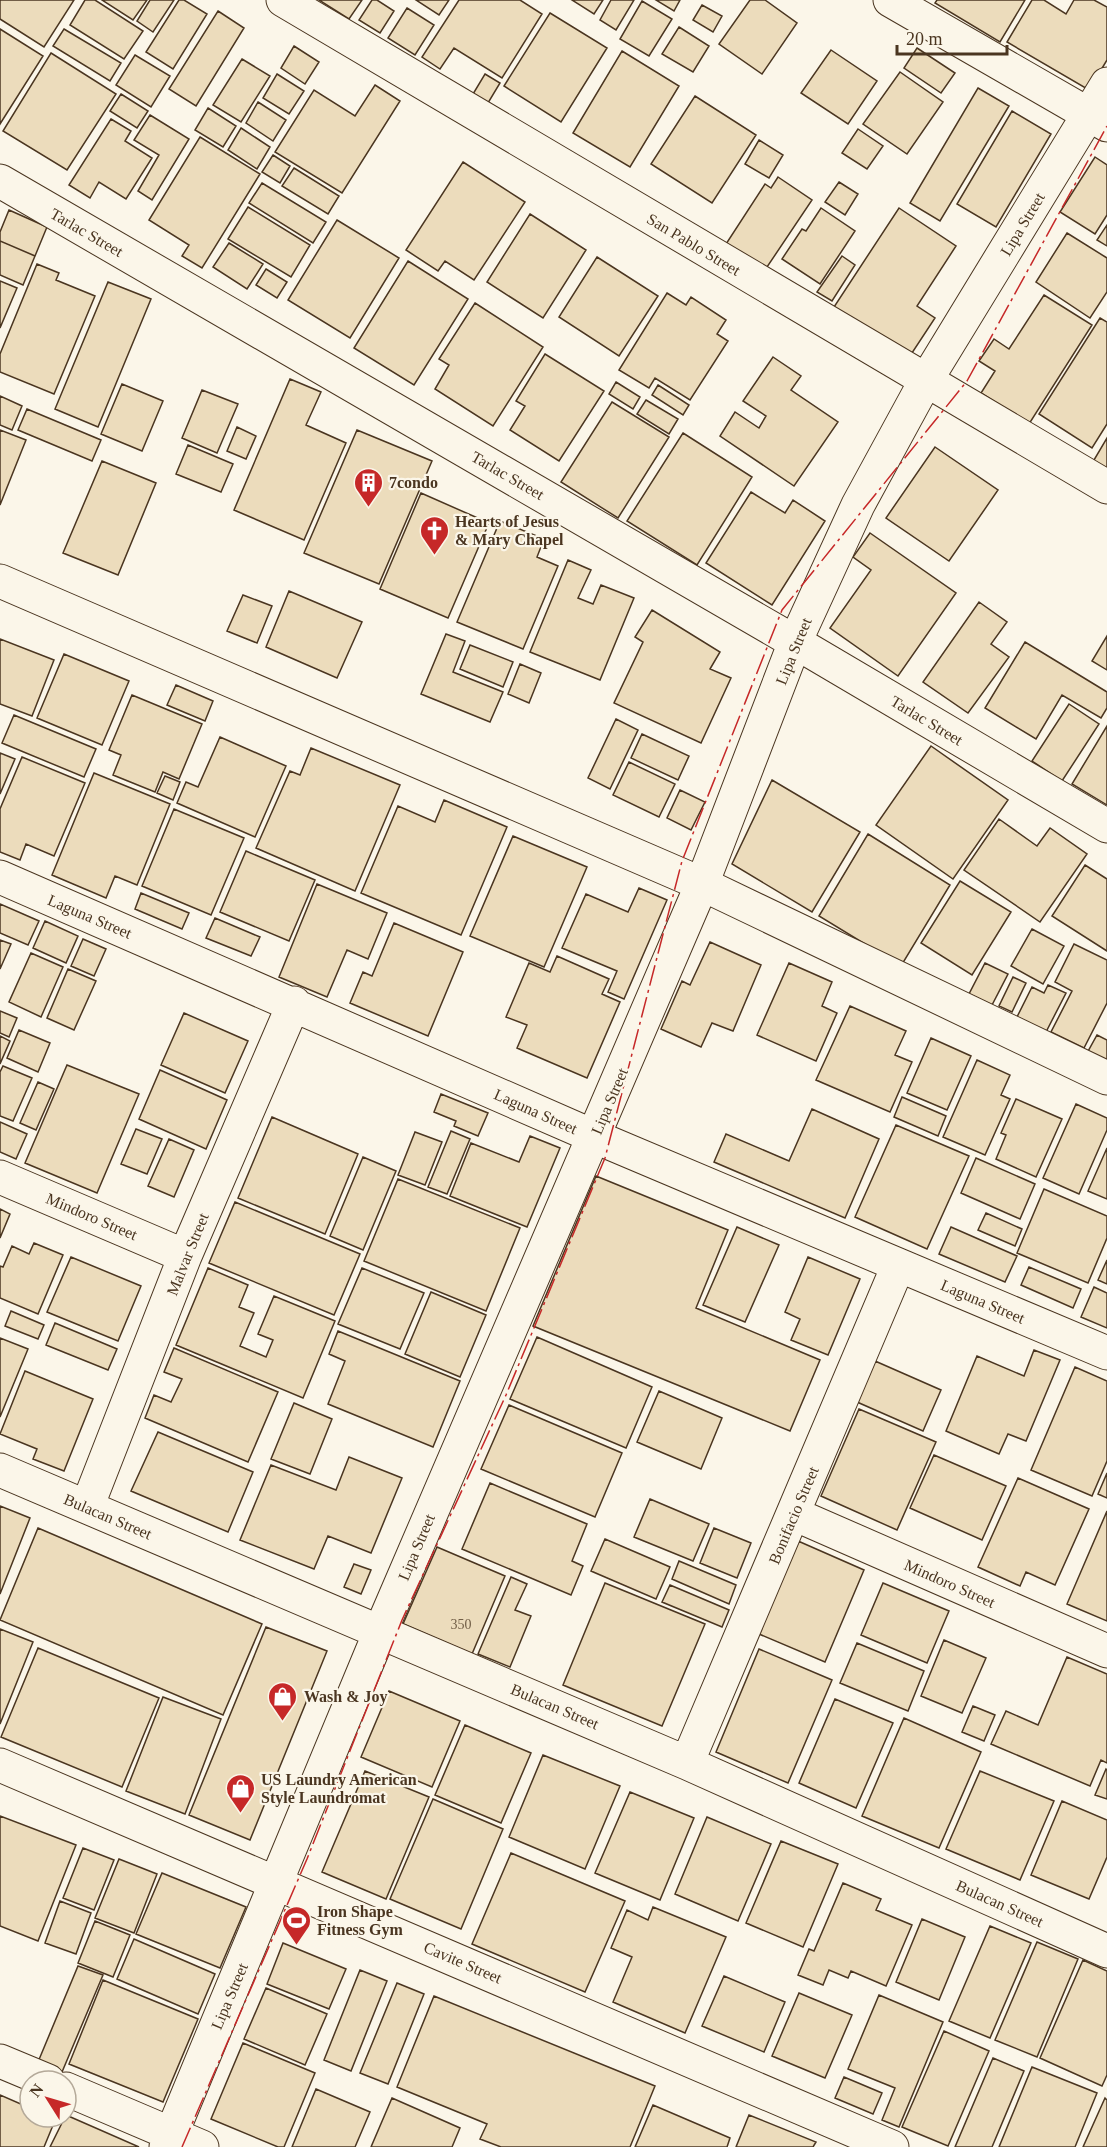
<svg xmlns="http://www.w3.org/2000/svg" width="1107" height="2147" font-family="Georgia,serif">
	<rect width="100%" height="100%" fill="#fbf6e9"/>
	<path fill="#ecdcbc" stroke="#4a3520" stroke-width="1.5" d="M0 0H74L44 47 0 19Z
		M85 0H95L143 31 124 59 70 25Z
		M102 0H147L133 20Z
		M150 0H174L153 32 137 21Z
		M179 0H184L207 14 173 69 146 52Z
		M319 0H362L349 19Z
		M372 0H377L394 11 380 33 359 20Z
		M416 0H449L439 15Z
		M459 0H520L542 14 502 78 454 48 440 69 422 57Z
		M572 0H603L594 14Z
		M611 0H634L616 30 600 20Z
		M656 0H680L674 11Z
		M750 0H765L797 23 762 74 719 44Z
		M937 0H1025L1000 42 935 3Z
		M1032 0H1044L1066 14 1074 0H1094L1107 7V60L1089 90 1007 42Z
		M642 1 672 19 649 56 620 39Z
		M702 5 722 16 713 32 693 20Z
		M407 8 434 25 415 55 388 38Z
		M218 11 244 28 196 106 169 89Z
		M550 13 607 48 561 122 504 86Z
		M679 27 709 46 693 72 662 54Z
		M0 29 43 56 0 124Z
		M64 29 121 63 110 81 53 46Z
		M294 46 319 62 305 84 281 68Z
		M917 48 955 73 941 93 904 68Z
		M831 50 877 81 848 124 801 93Z
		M622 51 679 86 630 167 573 133Z
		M51 53 116 94 67 170 3 131Z
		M135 55 170 76 151 107 116 85Z
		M242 59 270 76 241 122 213 105Z
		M900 72 943 102 907 154 863 124Z
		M277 74 304 91 289 114 263 98Z
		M485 74 500 83 488 103 473 94Z
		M375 85 400 101 342 193 275 152 314 90 355 116Z
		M978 88 1009 106 940 221 910 203Z
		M121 94 148 111 137 128 110 111Z
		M695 96 756 135 712 203 651 164Z
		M258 102 286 120 273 141 246 123Z
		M208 108 236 126 223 147 195 130Z
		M1012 111 1051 134 996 227 957 204Z
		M150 115 189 139 152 200 138 191 159 155 134 140Z
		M111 119 131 131 125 141 152 158 126 199 99 182 90 198 69 185Z
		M241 128 270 147 257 169 228 150Z
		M858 129 883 146 867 169 842 153Z
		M200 137 260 174 202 268 182 256 189 245 149 220Z
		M759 140 783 155 769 178 745 164Z
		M273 155 290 166 280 183 262 172Z
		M1095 157 1107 165V215L1095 234 1060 212Z
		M463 162 525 202 474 280 445 261 438 271 406 250Z
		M294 168 339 196 328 214 282 186Z
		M778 177 812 200 765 270 726 244 765 184 771 188Z
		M839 182 858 194 845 215 825 202Z
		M262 183 326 222 313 243 249 203Z
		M248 207 310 245 291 277 228 239Z
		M821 208 855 231 820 284 782 259 802 229 806 231Z
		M899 208 956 246 917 306 935 318 910 356 834 307Z
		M9 210 47 227 35 256 0 241V232Z
		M530 214 586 250 543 318 487 282Z
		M337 220 399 258 350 338 288 300Z
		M1107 225V246L1097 240Z
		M1067 233 1107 258V292L1090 318 1036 282Z
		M0 241 35 256 23 285 0 275Z
		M229 243 263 264 247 289 213 267Z
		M842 256 855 265 832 301 817 292Z
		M597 257 658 296 619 356 559 317Z
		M408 261 468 299 414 385 354 348Z
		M37 264 59 273 56 280 95 296 54 394 0 372V354Z
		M266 269 287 282 277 298 256 285Z
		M0 281 17 288 0 328Z
		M108 282 151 299 98 427 55 409Z
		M667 293 686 305 691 297 726 320 717 334 728 341 690 400 655 378 649 388 619 370Z
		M1044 295 1092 325 1029 424 981 393 995 371 979 361 994 339 1009 349Z
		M475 303 543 347 493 426 435 389 449 365 439 359Z
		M1100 318 1107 322V424L1092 448 1039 414Z
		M545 354 604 391 559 461 510 430 525 406 516 401Z
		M773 357 801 376 791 390 838 422 794 486 720 436 735 412 759 428 766 416 743 401Z
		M290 379 321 392 306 425 346 443 304 540 234 510Z
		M616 382 640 397 633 409 609 394Z
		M122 384 163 401 142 451 101 434Z
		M658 385 689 405 683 415 652 395Z
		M202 390 238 404 217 453 182 438Z
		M0 396 22 406 12 430 0 425Z
		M646 400 678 419 669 434 637 414Z
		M612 402 669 437 618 518 561 482Z
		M27 409 101 440 92 461 18 430Z
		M237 427 256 436 246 459 227 451Z
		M0 430 26 440 0 505Z
		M357 430 432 461 379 584 304 553Z
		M683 433 752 477 697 565 627 521Z
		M1107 438V475L1091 465Z
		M188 445 233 464 221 492 176 474Z
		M935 447 998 490 949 561 886 518Z
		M102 461 156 483 118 575 63 553Z
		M751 492 785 513 793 500 825 521 772 605 706 563Z
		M421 493 489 523 448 618 380 589Z
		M500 521 544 539 537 557 558 566 523 649 457 622Z
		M870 533 956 593 898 676 830 628 871 570 853 557Z
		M568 560 591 570 578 598 593 604 601 585 634 598 600 680 530 652Z
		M289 591 362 622 337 678 266 647Z
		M243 595 272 606 257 643 227 631Z
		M979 602 1007 622 991 644 1009 657 968 713 923 682Z
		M652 610 720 652 710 669 731 678 701 743 614 703 643 642 635 637Z
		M446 634 465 641 453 672 503 692 490 722 421 694Z
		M1107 636V670L1092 661Z
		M0 639 54 660 32 716 0 704Z
		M1025 642 1107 692V708L1101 718 1062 695 1036 739 985 708Z
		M470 645 513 662 503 687 460 669Z
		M64 654 129 681 102 745 37 718Z
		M520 664 541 673 529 703 508 694Z
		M176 685 213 701 205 721 167 705Z
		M132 695 202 724 179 779 163 772 155 792 113 775 121 755 109 750Z
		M1069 704 1099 724 1062 781 1032 761Z
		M14 715 96 749 84 777 2 743Z
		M616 719 638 730 610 789 588 778Z
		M1107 726V805L1072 784Z
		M642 734 689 756 678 780 631 758Z
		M220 737 286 766 255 837 177 803 186 782 198 787Z
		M931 746 1008 800 953 879 876 825Z
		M311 748 400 785 355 891 256 848 290 771 300 775Z
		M0 753 15 759 0 794Z
		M22 757 85 783 54 856 26 844 20 860 0 852V809Z
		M629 762 675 784 659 817 613 795Z
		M94 773 170 804 137 885 115 876 106 898 52 875Z
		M165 776 180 782 173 800 157 793Z
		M772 780 860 832 812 912 732 864Z
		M680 790 705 802 691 830 667 818Z
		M444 800 507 827 461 935 361 893 398 806 435 822Z
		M174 809 244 838 211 915 142 886Z
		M999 819 1037 846 1050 828 1087 854 1040 922 964 870Z
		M868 834 950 885 901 966 819 916Z
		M513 836 587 867 544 967 470 936Z
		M246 851 315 880 289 941 220 912Z
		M1085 865 1107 879V951L1052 916Z
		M960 881 1011 912 972 975 921 943Z
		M317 884 387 913 368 959 347 950 327 997 279 977Z
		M639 888 667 900 624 999 608 992 617 971 562 948 586 894 628 912Z
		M141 893 189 913 182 929 135 909Z
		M0 904 39 921 28 945 0 933Z
		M215 918 260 937 251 956 206 938Z
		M45 921 78 936 66 963 33 948Z
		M394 923 463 952 428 1036 350 1003 363 972 372 976Z
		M1032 929 1064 946 1043 984 1011 966Z
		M83 939 106 949 94 976 71 966Z
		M0 940 11 944 0 969Z
		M710 942 761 965 733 1031 712 1023 701 1047 661 1029 682 981 690 985Z
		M1074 944 1107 960V1003L1084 1048 1051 1032 1072 991 1055 982Z
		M31 953 63 967 41 1017 9 1002Z
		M557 956 609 979 602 994 620 1002 587 1078 517 1048 527 1025 506 1017 529 963 550 972Z
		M789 963 832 982 822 1006 837 1013 816 1061 757 1035Z
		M985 963 1008 974 992 1005 969 994Z
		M68 969 96 981 74 1030 47 1018Z
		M1013 977 1026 983 1012 1012 999 1006Z
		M1048 985 1066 993 1046 1032 1017 1017 1032 987 1044 993Z
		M850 1006 906 1031 895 1055 912 1062 890 1112 816 1080Z
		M0 1011 17 1018 9 1037 0 1033Z
		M184 1013 248 1041 225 1093 161 1065Z
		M19 1030 50 1043 38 1072 7 1058Z
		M1097 1035 1107 1040V1066L1086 1055Z
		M0 1036 10 1041 0 1064Z
		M931 1038 971 1056 947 1110 907 1093Z
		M977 1060 1010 1075 1001 1095 1010 1099 985 1155 943 1137Z
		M67 1065 139 1094 97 1193 25 1163Z
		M3 1066 32 1078 13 1121 0 1116V1072Z
		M160 1070 227 1100 206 1149 139 1119Z
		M38 1082 54 1089 36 1130 20 1123Z
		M441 1094 488 1113 478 1136 454 1126 456 1121 434 1112Z
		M902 1097 946 1116 938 1136 894 1117Z
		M1016 1099 1062 1119 1036 1177 996 1159 1006 1135 1001 1133Z
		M1076 1104 1107 1118V1130L1079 1194 1043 1178Z
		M812 1109 879 1139 845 1218 714 1162 726 1134 789 1161Z
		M272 1117 358 1154 325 1234 238 1198Z
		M0 1122 27 1134 16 1159 0 1152Z
		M896 1125 969 1156 927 1249 855 1217Z
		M136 1129 162 1139 147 1174 121 1164Z
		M451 1131 470 1139 447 1194 428 1187Z
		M415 1132 442 1142 425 1185 398 1175Z
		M530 1136 560 1148 527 1227 450 1196 471 1143 519 1162Z
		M169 1139 194 1150 174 1197 148 1186Z
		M1107 1148V1199L1088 1191Z
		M363 1157 396 1171 363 1250 330 1236Z
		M976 1158 1035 1184 1020 1219 961 1193Z
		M596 1176 728 1230 696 1308 820 1360 790 1431 533 1326Z
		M398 1179 520 1228 486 1311 364 1261Z
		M1044 1189 1107 1216V1238L1088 1283 1017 1253Z
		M235 1202 360 1254 334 1315 209 1263Z
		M0 1209 10 1214 0 1238Z
		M986 1213 1022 1229 1015 1246 978 1230Z
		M737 1227 779 1245 745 1322 703 1305Z
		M951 1227 1017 1256 1005 1282 939 1254Z
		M34 1243 63 1255 38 1314 0 1298V1266L3 1267 12 1246 29 1254Z
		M71 1257 141 1286 118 1341 47 1312Z
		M808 1257 860 1279 828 1355 791 1340 800 1319 785 1312Z
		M1107 1260V1284L1098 1280Z
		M1029 1267 1081 1289 1073 1308 1021 1285Z
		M208 1268 248 1285 239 1307 254 1313 240 1346 266 1357 273 1340 258 1334 274 1296 335 1321 303 1398 176 1345Z
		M362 1268 424 1293 400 1349 338 1324Z
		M1094 1287 1107 1293V1328L1081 1317Z
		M431 1292 486 1315 460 1377 405 1354Z
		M11 1311 44 1325 38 1339 5 1326Z
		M55 1323 117 1349 108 1370 46 1345Z
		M338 1331 460 1381 433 1447 328 1404 345 1361 329 1354Z
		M537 1337 652 1387 626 1448 510 1399Z
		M0 1338 28 1349 0 1417Z
		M174 1348 278 1392 248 1462 145 1418 154 1395 171 1402 182 1379 164 1372Z
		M1034 1350 1060 1360 1026 1441 1008 1434 999 1454 946 1431 977 1356 1024 1376Z
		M875 1361 941 1390 923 1431 857 1402Z
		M1075 1367 1107 1381V1461L1092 1496 1031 1470Z
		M25 1371 93 1399 64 1471 33 1459 37 1449 0 1434Z
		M659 1391 722 1418 701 1469 637 1442Z
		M294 1403 332 1419 310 1474 271 1459Z
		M509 1405 622 1453 595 1517 481 1469Z
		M859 1409 936 1442 897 1530 821 1496Z
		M158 1432 253 1472 228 1532 131 1491Z
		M934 1455 1006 1486 982 1540 910 1508Z
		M349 1457 402 1478 371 1553 328 1536 314 1569 240 1540 271 1465 336 1490Z
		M1107 1473V1498L1098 1494Z
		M1018 1478 1089 1509 1055 1585 1026 1572 1020 1586 978 1567Z
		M490 1483 587 1524 572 1561 583 1566 571 1595 462 1549Z
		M650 1499 709 1524 693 1561 634 1537Z
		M0 1506 30 1518 0 1594Z
		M1107 1511V1621L1067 1604Z
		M38 1528 262 1624 223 1715 0 1620Z
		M714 1528 751 1543 737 1578 700 1563Z
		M605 1539 670 1567 656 1599 591 1571Z
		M798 1541 864 1570 825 1662 759 1634Z
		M437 1547 505 1576 472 1654 403 1624Z
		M679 1561 736 1585 729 1604 672 1579Z
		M354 1564 371 1570 361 1594 344 1587Z
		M511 1577 527 1584 515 1610 531 1616 510 1667 478 1654Z
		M605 1583 705 1624 662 1726 563 1685Z
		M883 1583 949 1611 927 1663 861 1635Z
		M670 1585 729 1610 722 1627 662 1602Z
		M266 1627 327 1651 250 1840 189 1815Z
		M0 1629 33 1642 0 1724Z
		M944 1640 986 1658 962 1713 921 1696Z
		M857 1643 924 1671 908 1711 840 1683Z
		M38 1648 159 1698 122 1787 1 1737Z
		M759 1649 832 1680 788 1783 716 1752Z
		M1067 1657 1107 1674V1763L1101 1760 1090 1786 991 1744 1006 1711 1038 1725Z
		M389 1691 460 1721 432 1787 361 1757Z
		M163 1697 221 1719 185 1814 126 1791Z
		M835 1699 893 1723 856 1808 799 1783Z
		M973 1706 995 1715 984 1741 962 1732Z
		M904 1718 981 1752 939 1848 862 1816Z
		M465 1725 531 1753 501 1823 435 1795Z
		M543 1755 620 1786 585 1869 509 1837Z
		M1106 1769 1107 1770V1799L1095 1795Z
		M365 1771 429 1797 386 1899 322 1872Z
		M980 1771 1054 1801 1020 1880 946 1849Z
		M630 1792 694 1818 660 1900 595 1873Z
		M433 1799 503 1829 461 1929 390 1899Z
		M1062 1801 1107 1820V1857L1089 1899 1031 1875Z
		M0 1816 76 1845 38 1941 0 1926Z
		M707 1817 771 1844 738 1921 675 1894Z
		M781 1841 838 1864 803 1947 746 1923Z
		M83 1848 114 1860 94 1910 63 1898Z
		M511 1853 625 1901 585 1992 472 1944Z
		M119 1859 157 1874 134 1933 95 1918Z
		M162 1873 246 1907 220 1968 136 1934Z
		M843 1883 881 1899 876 1910 912 1925 886 1986 851 1971 848 1978 829 1970 823 1985 798 1975 809 1949 814 1951Z
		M60 1901 91 1913 76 1954 45 1943Z
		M653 1907 726 1937 685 2033 613 2002 632 1957 611 1948 627 1910 648 1920Z
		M922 1919 965 1937 939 2000 896 1982Z
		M95 1921 130 1935 113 1977 78 1963Z
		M990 1926 1031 1943 990 2038 949 2021Z
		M134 1939 215 1974 198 2014 117 1979Z
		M1037 1942 1078 1959 1037 2057 995 2040Z
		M283 1943 346 1969 329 2009 267 1984Z
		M1083 1960 1107 1971V2075L1102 2086 1040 2058Z
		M78 1966 103 1975 62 2072 38 2062Z
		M360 1970 387 1981 351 2071 324 2060Z
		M724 1976 785 2002 764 2052 702 2026Z
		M103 1980 198 2019 163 2102 69 2064Z
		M397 1983 424 1994 388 2084 360 2073Z
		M266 1988 327 2014 305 2065 244 2039Z
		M799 1993 852 2015 825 2078 772 2056Z
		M879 1995 943 2022 899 2127 882 2120 895 2088 848 2069Z
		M434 1996 655 2086 630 2147H501L480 2139 487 2124 397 2087Z
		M944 2031 989 2051 948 2146 902 2127Z
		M243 2043 315 2073 284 2147H278L211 2119Z
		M993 2058 1024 2071 992 2147H955Z
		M1032 2067 1097 2093 1075 2147H999Z
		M844 2077 882 2093 873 2114 835 2098Z
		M316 2089 370 2112 355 2147H292Z
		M0 2095 30 2108V2117L56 2118 44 2147H0Z
		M392 2098 460 2128 452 2147H371Z
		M1105 2098 1107 2100V2147H1083Z
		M653 2105 730 2138 727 2147H635Z
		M66 2115 139 2147H50Z
		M749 2115 816 2142 813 2147H736Z"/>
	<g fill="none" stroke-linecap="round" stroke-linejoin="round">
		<defs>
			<path id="minor" d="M283 0 1107 487
				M890 0 1107 125
				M0 181 795 642 1107 826
				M0 581 702 884 1107 1078
				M0 877 593 1136 1107 1353
				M0 1177 185 1256
				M0 1470 687 1763 1107 1951
				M87 1507 185 1256 294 1003
				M794 1514 1107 1651
				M687 1763 898 1266
				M0 1765 892 2147
				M0 2061 48 2081
				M66 2089 202 2147
				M166 2147 380 1632 702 884 795 642 858 505 925 382 1107 84"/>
		</defs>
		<use href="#minor" stroke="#4a3520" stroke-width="35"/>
		<use href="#minor" stroke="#fbf6e9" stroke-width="33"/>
		<path stroke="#c62828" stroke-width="1.5" stroke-dasharray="21 4.5 3 4.5" stroke-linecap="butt" d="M182 2147 307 1859 402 1620 506 1395 605 1158 682 861 782 610 967 381 1107 126"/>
	</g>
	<defs>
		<symbol id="building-pin" viewBox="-11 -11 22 30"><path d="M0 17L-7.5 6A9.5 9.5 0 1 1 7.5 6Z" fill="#c62828" stroke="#fbf6e9"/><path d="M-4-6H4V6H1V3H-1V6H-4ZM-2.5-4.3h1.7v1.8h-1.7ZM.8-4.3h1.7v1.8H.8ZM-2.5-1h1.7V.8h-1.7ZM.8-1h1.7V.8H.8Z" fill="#fff"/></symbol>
		<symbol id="church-pin" viewBox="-11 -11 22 30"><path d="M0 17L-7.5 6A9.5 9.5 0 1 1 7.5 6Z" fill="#c62828" stroke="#fbf6e9"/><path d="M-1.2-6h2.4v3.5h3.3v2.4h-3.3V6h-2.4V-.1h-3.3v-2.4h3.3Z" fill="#fff"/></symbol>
		<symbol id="shop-pin" viewBox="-11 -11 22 30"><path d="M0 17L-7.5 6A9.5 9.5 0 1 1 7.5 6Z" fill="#c62828" stroke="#fbf6e9"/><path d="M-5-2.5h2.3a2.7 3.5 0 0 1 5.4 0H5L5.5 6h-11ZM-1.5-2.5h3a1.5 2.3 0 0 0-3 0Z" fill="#fff"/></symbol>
		<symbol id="stadium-pin" viewBox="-11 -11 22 30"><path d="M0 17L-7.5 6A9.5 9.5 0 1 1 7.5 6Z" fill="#c62828" stroke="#fbf6e9"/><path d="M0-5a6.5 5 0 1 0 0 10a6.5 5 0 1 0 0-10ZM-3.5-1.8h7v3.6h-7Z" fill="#fff"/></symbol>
	</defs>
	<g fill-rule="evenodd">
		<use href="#building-pin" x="352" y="466" width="33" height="45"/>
		<use href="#church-pin" x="418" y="514" width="33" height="45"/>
		<use href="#shop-pin" x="266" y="1680" width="33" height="45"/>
		<use href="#shop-pin" x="224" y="1772" width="33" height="45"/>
		<use href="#stadium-pin" x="280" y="1904" width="33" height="45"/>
	</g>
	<g text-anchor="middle" stroke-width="4.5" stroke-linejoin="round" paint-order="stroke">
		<g font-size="14" fill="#725f47">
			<text x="461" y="1629">350</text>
		</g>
		<g font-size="16" fill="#4a3520" stroke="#fbf6e9">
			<text transform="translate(1022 224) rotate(-59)" y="6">Lipa Street</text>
			<text transform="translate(87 232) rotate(30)" y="6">Tarlac Street</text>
			<text transform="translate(694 244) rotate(31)" y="6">San Pablo Street</text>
			<text transform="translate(508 475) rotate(30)" y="6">Tarlac Street</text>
			<text transform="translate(793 651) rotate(-68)" y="6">Lipa Street</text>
			<text transform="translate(927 720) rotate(31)" y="6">Tarlac Street</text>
			<text transform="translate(90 916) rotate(23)" y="6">Laguna Street</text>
			<text transform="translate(609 1101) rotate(-67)" y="6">Lipa Street</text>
			<text transform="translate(536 1111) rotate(24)" y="6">Laguna Street</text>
			<text transform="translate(92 1216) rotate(23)" y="6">Mindoro Street</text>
			<text transform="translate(187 1254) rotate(-68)" y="6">Malvar Street</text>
			<text transform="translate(983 1301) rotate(23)" y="6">Laguna Street</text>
			<text transform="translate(793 1515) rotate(-67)" y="6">Bonifacio Street</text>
			<text transform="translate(108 1516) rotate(23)" y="6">Bulacan Street</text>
			<text transform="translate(416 1547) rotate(-67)" y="6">Lipa Street</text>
			<text transform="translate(950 1583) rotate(24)" y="6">Mindoro Street</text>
			<text transform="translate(555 1706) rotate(23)" y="6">Bulacan Street</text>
			<text transform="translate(1000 1903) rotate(24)" y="6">Bulacan Street</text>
			<text transform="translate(463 1962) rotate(23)" y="6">Cavite Street</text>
			<text transform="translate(229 1996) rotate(-67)" y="6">Lipa Street</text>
		</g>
		<g font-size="16" font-weight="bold" fill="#4a3520" stroke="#fbf6e9" text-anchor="start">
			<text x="389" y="488">7condo</text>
			<text x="455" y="527">Hearts of Jesus<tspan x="455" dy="18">&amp; Mary Chapel</tspan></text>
			<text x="304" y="1702">Wash &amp; Joy</text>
			<text x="261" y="1785">US Laundry American<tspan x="261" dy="18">Style Laundromat</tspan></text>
			<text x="317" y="1917">Iron Shape<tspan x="317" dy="18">Fitness Gym</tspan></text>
		</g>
	</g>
	<g transform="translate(48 2099) rotate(307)"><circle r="28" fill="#fbf6e9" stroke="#b4a999" stroke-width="1.5"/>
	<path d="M0-4.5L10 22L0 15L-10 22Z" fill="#c62828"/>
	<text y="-9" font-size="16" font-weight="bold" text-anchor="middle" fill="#4a3520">N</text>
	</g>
	<path d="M897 45v9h110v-9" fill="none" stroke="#4a3520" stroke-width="3"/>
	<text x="906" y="45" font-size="18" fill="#4a3520" stroke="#fbf6e9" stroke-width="4.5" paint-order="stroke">20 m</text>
</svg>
